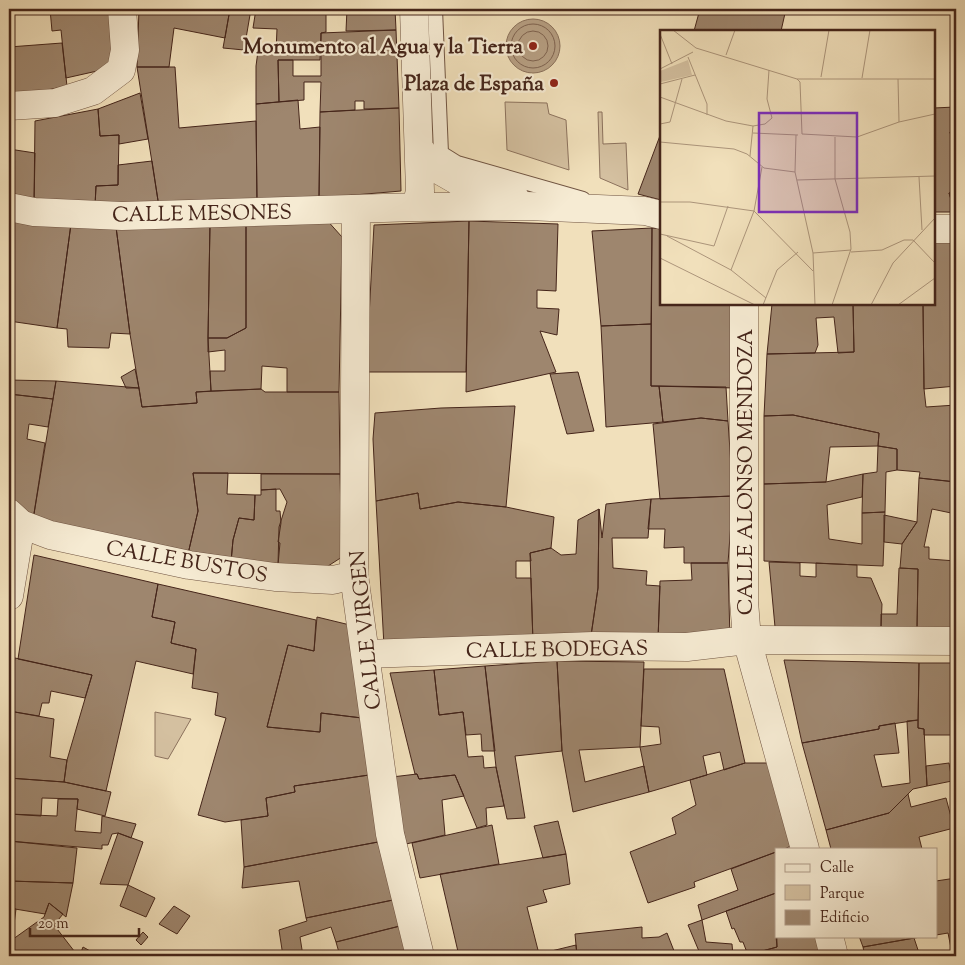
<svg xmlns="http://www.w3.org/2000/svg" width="965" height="965" font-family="'Sorts Mill Goudy',serif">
	<rect width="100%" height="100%" fill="#f1e0bb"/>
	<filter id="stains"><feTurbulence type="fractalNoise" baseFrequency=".004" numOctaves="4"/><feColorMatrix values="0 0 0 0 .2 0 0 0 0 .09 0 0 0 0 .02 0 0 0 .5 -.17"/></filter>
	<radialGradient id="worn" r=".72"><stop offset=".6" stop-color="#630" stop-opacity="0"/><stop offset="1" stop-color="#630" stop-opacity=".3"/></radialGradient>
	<path fill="#d4c0a0" stroke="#8c725d" d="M505 102 547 103 549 114 566 120 569 170 507 150Z
		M598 112H602L603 144 626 143 628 190 600 178Z
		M155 712 191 719 168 759 155 756Z"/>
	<path fill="#b7a084" stroke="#896f5a" d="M506 46a27 27 0 1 1 54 0a27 27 0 1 1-54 0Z"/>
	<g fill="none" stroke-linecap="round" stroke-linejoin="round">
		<path stroke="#7e624f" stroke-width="1" d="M511 46a22 22 0 1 1 44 0a22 22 0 1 1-44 0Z
			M518 46a15 15 0 1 1 30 0a15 15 0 1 1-30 0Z"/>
	</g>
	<path fill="#9e866e" stroke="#45251a" d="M50 9H111L115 67 66 78 61 30 52 31Z
		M139 9H230L225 38 174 28 169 67H137Z
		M230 9H251L244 50 223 48Z
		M256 9H326V32L321 33 320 60H278L279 102 256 104V66L258 51 276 52 277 29 253 28Z
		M347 9H395L396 30 346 31Z
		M700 9H786L781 31H694Z
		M396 30 399 108 364 109V101H355V110L320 112 321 82H304V100L279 102 278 60H293V76H321V33Z
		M62 43 67 86 9 98V47Z
		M954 57H956V120L955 107Z
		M137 67H175L179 128 256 121 257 203 159 207Z
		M140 93 148 139 119 144V135L100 136 98 109Z
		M298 100 300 129 320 127 319 198 257 203 256 104Z
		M955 107 956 129 950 132 956 155V174L952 176 956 191 949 193 955 212H934V108Z
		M399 108 401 191 319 198 320 112Z
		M98 109 100 136 119 135 118 185 96 186 95 206 34 204 35 121Z
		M956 129V155L950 132Z
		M661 133V200L638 194Z
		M9 149 35 153 34 204 9 198Z
		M152 161 159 207 95 206 96 186 118 185V165Z
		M956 174V190L952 176Z
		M956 191V212H955L949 193Z
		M9 217 71 224 57 328 9 321Z
		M325 218 342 237 339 392H287V368L262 366 261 389 211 391 210 371H225V350L208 352V338H227L246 328V222Z
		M469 221 558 224 556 291 537 290V308L559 309 557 335 540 331 556 372 466 392Z
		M469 221 466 372H366L374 225Z
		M246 222V328L227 338H208L210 224Z
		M71 224 116 227 130 334 111 333 109 348 68 347 67 329 57 328Z
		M210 224 208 338 211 391 196 392 197 403 142 407 130 334 116 227Z
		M652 228 661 229V304H731L735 388 651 386Z
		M652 228 651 324 601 326 592 231Z
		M956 239V386L924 389 923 304H934V240Z
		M772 304H853L854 352 838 353 834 317 816 318 818 345 815 353 767 354Z
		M853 304H923L924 389 926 407 956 405V482L919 478 920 472 897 470V449L878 446 879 433 793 415 764 416 767 354 854 352Z
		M651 324V386H659L663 422 606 427 601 326Z
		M135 369 139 388H126L121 377Z
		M578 372 594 431 567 434 550 374Z
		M9 380 56 381 53 399 9 394Z
		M56 381 139 388 142 407 197 403 196 392 261 389 265 392H339L340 474 193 473 198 511 188 554 33 520Z
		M659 386 726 387 728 421 701 418 663 422Z
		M9 394 53 399 48 427 29 424 27 439 45 443 33 520 9 497Z
		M515 406 506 507 458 502 420 509 418 493 376 501 373 439 375 413 441 408Z
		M793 415 879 433 878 446 830 447 826 482 764 484V416Z
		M701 418 728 421 733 496 660 499 653 424Z
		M878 446 897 449V470L886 472 885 512 862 513 863 474 877 472Z
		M193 473H228L227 494 255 495 254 520 239 518 233 540 231 562 188 554 198 511Z
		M261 474H340L342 557 325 568 278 565 279 527 287 502 280 489 261 490Z
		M863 474 862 497 827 505 829 539 862 544V513L885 512 883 566 764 561V484L826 482Z
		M919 478 956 482V514L932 509 924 547H929V559L956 561V628H917L918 569 900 568 902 544 917 522Z
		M276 489V511H280L281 523 278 542 280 543 278 565 231 562 233 540 239 518 254 520 255 495H261V490Z
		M418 493 420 509 458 502 506 507 554 517 551 548 530 553 531 561H516V578H531L533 643 384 646 376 501Z
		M733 496 728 563H684V547L664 548 665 529H648L651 499Z
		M651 499 648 538H612L613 568 647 571 646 585 660 586 658 640 591 636 598 588 599 509 602 538 606 504Z
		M599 509 598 588 590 642 533 643 530 553 551 548 561 555 576 554 578 520Z
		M884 515 917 522 902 544 884 542Z
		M34 555 158 584 152 617 175 622 171 643 196 649 193 674 136 661 106 791 64 782 67 760 92 675 18 659Z
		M769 562 800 563V576L816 577V563L857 565V577L871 578 882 604 881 628 775 627Z
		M691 563H728L730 640H658L660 581 692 580Z
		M899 568 918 569 917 628H881V614H897Z
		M158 584 316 620 314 651 288 645 267 727 320 732 321 713 362 718 369 775 294 786 295 792 266 798 268 816 225 822 198 815 226 718 215 715 218 693 192 688 196 649 171 643 175 622 152 617Z
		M317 617 350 625 362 718 321 713 320 732 267 727 288 645 314 651Z
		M15 658 92 675 85 698 51 691 49 703H42L39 716 9 711V693Z
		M784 660 919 663 918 720 879 726V729L802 743Z
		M557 661 644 662 640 747 579 750 585 782 644 766 649 792 573 812 562 751Z
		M557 661 562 751 515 756 525 818 507 819 496 767 485 666Z
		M919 663H956V762H955L954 735H924V729L918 728Z
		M485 666 495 751H482L481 734 466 735 463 712 439 715 434 670Z
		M644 669H724L745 763 724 770 720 752 703 756 707 775 649 792 640 747 661 744 659 727 641 726Z
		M434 670 439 715 463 712 468 757 483 756 484 768 496 767 504 806 486 808 487 825 477 828 455 775 419 779 417 774H415L390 673Z
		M9 711 54 719 50 757 67 760 64 782 9 778Z
		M918 720V728L924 729 927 786 913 789 889 813 826 830 802 743 879 729V726L895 723 899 753 874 755 882 787 910 783 907 721Z
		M745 763H775L796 844 784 849H776V852L694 882 695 887 648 903 630 852 676 834 672 818 696 805 690 780Z
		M949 763 952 781 927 786 926 766Z
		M417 774 419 779 455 775 464 796 442 800 445 835 406 844 392 777Z
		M369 775 378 842 244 867 241 820 268 816 266 798 295 792 294 786Z
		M9 778 64 782 111 792 105 816 77 809 78 799 42 798 41 816 9 814Z
		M908 794 911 807 946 798 954 828 919 837 922 849H831L826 830 889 813Z
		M58 799H78L75 831 101 833 102 816 136 824 131 838 118 833 112 834 108 845H102V849L9 841V814L57 816Z
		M558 821 566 854 543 858 534 826Z
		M492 825 499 864 420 878 412 843Z
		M118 833 143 842 128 885 100 884Z
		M9 841 77 848 73 883 9 881Z
		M378 842 393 900 306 918 299 881 242 888 244 867Z
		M776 852V893L702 920 698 905 738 890 731 869Z
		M566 854 570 884 543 890 547 902 527 907 539 954 576 945 577 956H459L440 874Z
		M956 878V952L952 953 948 933 936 935V881Z
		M9 881 73 883 66 917 49 903 45 914 9 908Z
		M128 885 155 898 146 917 120 906Z
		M776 893 777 947 748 955 743 942H740L734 928 732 929 726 911Z
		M393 900 400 926 336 942 331 927 300 937 303 956H283L279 930 307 921 306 918Z
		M49 903 63 914 54 925 78 956H9V942L44 917Z
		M174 906 190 916 177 934 159 924Z
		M9 908 16 909 12 940 9 942Z
		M702 920 706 942 732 944 733 956H701L688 925Z
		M400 926 407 953H377L368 956H340L336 942Z
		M642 927V938L659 937 667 933 676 956H577L575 934Z
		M143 932 148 937 141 945 136 940Z
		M776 936H820L825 956H744L777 947Z
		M859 936H926L863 947Z
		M914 938 920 956H865L863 947Z
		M83 947 99 956H77L81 952Z
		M377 953H407L408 956H368Z"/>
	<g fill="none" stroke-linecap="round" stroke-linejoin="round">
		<defs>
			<path id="service" d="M435 9 441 153 457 163 583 199"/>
			<path id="minor" d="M414 9 420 191 416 207 527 206 645 211 661 215
				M9 106 55 103 93 91 121 70 125 50 122 9
				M419 148 432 166 460 182 515 198
				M9 207 34 212 122 216 416 207
				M356 209 354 575 390 834 420 956
				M934 229H956
				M744 304V601L747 640 805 849
				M9 513 21 524 50 535 189 565 275 577 333 580 354 575
				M9 596 21 524
				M366 654 593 646 687 647 747 640 956 641
				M829 936 834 956"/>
		</defs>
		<use href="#service" stroke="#705442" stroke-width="16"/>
		<use href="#minor" stroke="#705442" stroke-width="29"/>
		<use href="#service" stroke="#f6ebd3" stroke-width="14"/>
		<use href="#minor" stroke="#f6ebd3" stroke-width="28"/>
	</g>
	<g fill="#8f2418" stroke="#f6ebd3" stroke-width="2">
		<circle cx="533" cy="46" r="5"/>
		<circle cx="554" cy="83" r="5"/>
	</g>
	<g text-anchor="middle" stroke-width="4.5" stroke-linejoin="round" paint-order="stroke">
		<g font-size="21" font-weight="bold" fill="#45251a" stroke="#f6ebd3" text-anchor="end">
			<text x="523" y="53">Monumento al Agua y la Tierra</text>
			<text x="544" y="90">Plaza de España</text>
		</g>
		<g font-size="21" fill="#45251a" stroke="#f6ebd3">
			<text transform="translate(202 213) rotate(-1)" y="7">CALLE MESONES</text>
			<text transform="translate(745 472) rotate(-90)" y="7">CALLE ALONSO MENDOZA</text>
			<text transform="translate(187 561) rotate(10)" y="7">CALLE BUSTOS</text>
			<text transform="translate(365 630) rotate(-96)" y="7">CALLE VIRGEN</text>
			<text transform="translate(557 649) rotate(-1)" y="7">CALLE BODEGAS</text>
		</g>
	</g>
	<g transform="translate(660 30)">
		<rect width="275" height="275" fill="#f1e0bb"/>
		<path d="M28 30 32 45 1 52 0 41Z" fill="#d4c0a0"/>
		<path fill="none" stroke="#ac957b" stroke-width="1" d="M13 0 36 18 137 49H275M0 4 12 34M66 25 75 0M28 27 47 74V85M0 39 33 22M161 47 169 0M202 48 210 0M137 49 140 52 142 104 197 107 239 92 275 84M238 49 239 92M0 54 35 45M0 67 66 91 93 96 105 94 112 88 107 69 109 40M0 94 10 92 22 49M93 103 138 105M136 105 135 142 153 223 155 275M0 112 74 119 87 124 104 138 135 142M90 126 93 96M259 147 262 200M137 150 275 146M0 172H30L94 181 153 241M0 204 54 216 68 176M7 206 71 240 106 268M253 210 275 233M191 222 222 220 244 210H253M153 223 191 220M0 228 95 275M71 240 94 181 102 137M103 275 117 240 138 222M172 275 191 219 190 202 175 149V107M211 275 233 233 275 188M238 275 275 248"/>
		<path fill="#7b2cbf" fill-opacity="0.15" stroke="#7b2cbf" stroke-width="2.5" d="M99 83H197V182H99Z"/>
		<rect width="275" height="275" fill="none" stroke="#45251a" stroke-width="2.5"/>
	</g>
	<rect width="965" height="965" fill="none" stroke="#f1e0bb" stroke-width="30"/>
	<rect x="10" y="10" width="945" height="945" fill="none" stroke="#45251a" stroke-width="2.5"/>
	<rect x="15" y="15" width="935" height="935" fill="none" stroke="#45251a"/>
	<rect x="775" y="848" width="162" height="90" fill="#f6ebd3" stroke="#af9c89"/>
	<rect x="785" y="864" width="25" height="8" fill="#f6ebd3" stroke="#af9c89"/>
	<text x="820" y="872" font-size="15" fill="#45251a">Calle</text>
	<rect x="785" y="885" width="25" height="15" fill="#d4c0a0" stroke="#af9c89"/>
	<text x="820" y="898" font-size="15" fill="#45251a">Parque</text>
	<rect x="785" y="910" width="25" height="15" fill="#9e866e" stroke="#af9c89"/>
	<text x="820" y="922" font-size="15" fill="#45251a">Edificio</text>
	<path d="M30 928v8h109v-8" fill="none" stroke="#45251a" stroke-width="2.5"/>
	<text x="38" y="928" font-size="15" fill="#45251a" stroke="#f6ebd3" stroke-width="4" paint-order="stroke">20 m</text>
	<rect width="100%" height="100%" filter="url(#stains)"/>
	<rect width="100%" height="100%" fill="url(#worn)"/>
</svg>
